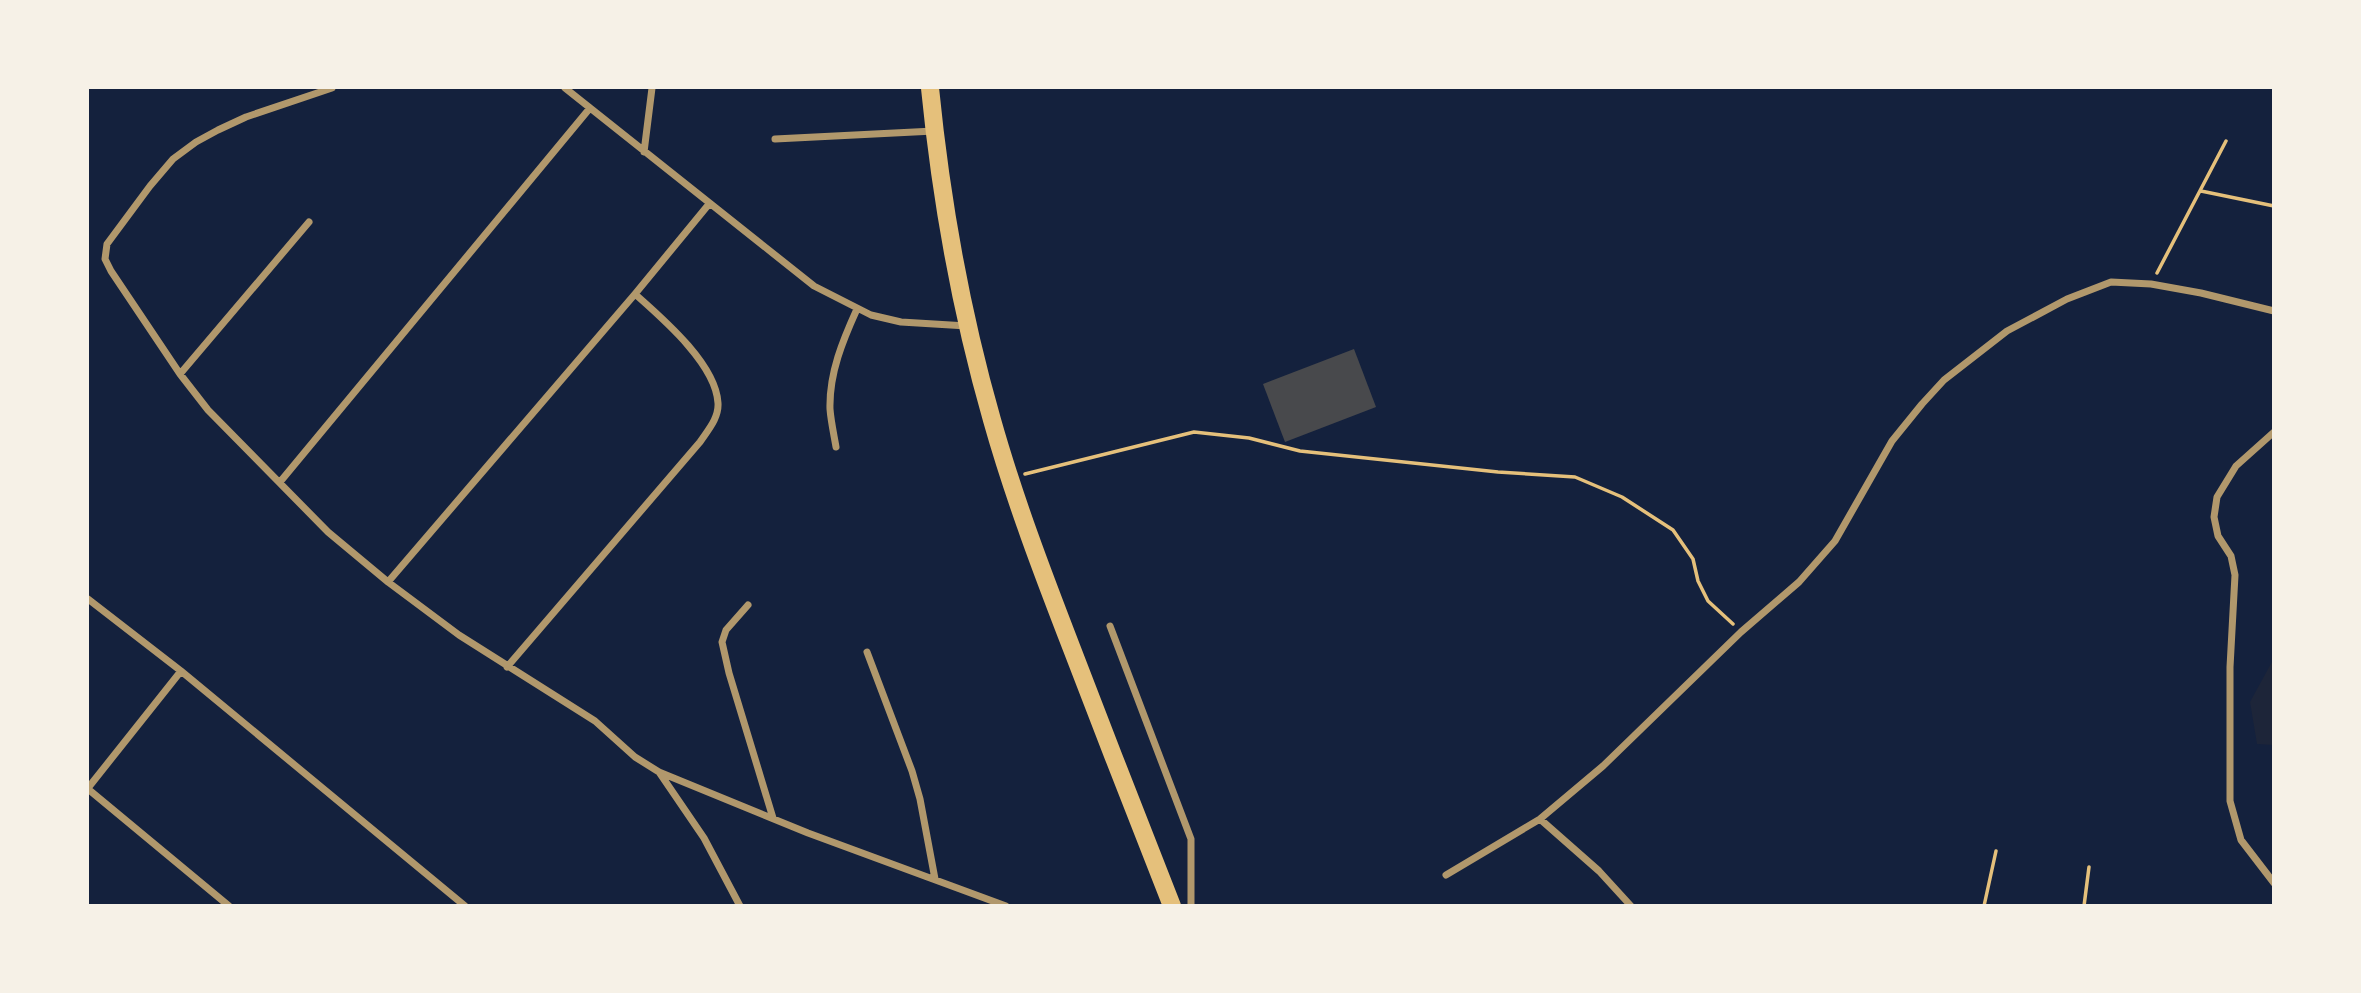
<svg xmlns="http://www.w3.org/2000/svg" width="2361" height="993" font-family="'Source Sans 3',sans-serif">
	<rect width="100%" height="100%" fill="#14213d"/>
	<path fill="#1d2539" d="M2273 660V745L2257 744 2250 702Z"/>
	<path fill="#48494c" d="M1354 349 1376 407 1285 442 1263 384Z"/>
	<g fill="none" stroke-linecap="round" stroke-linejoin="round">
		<path stroke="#e5c07b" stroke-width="3.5" d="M2201 191 2274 206
			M2157 273 2226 141
			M1025 474 1194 432 1249 438 1300 451 1498 472 1575 477 1622 497 1673 530 1693 559 1698 581 1708 601 1733 624
			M1984 906 1996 851
			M2084 906 2089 867"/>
		<path stroke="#b1986c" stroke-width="7" d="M332 88 246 117 218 130 196 142 173 159 150 186 107 244 105 259 111 271 180 374 208 410 328 532 388 582 459 635 595 721 635 757 659 772 808 833 1006 906
			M565 88 814 286 871 315 901 322 967 326
			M775 139 934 131
			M644 152 652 88
			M180 374 309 222
			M2274 432 2236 466 2217 497 2214 517 2218 536 2231 556 2235 575 2230 667V801L2241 840 2274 883
			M836 447C834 435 831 422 830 409 829 373 843 340 857 309
			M280 482 590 108
			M388 582 635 294 709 204
			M88 599 181 671 465 906
			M748 605 726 630 722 642 729 673 773 818
			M1110 626 1191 839V906
			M867 652 912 771 920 799 935 879
			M507 667 700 442C708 430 719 418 718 403 716 364 662 318 635 294
			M659 772 704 838 740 906
			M88 788 181 671
			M88 789 229 906
			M1540 819 1599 871 1631 906
			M1446 875 1540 819 1603 766 1741 632 1799 582 1835 541 1892 441 1922 404 1944 380 2007 331 2067 299 2111 282 2151 284 2201 293 2274 311"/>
		<path stroke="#e5c07b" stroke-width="18" d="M930 88C941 199 961 312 992 420 1014 498 1043 574 1072 649 1105 735 1138 820 1172 906"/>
	</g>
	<rect width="2361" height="993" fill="none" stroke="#f6f1e7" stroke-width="178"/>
</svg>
